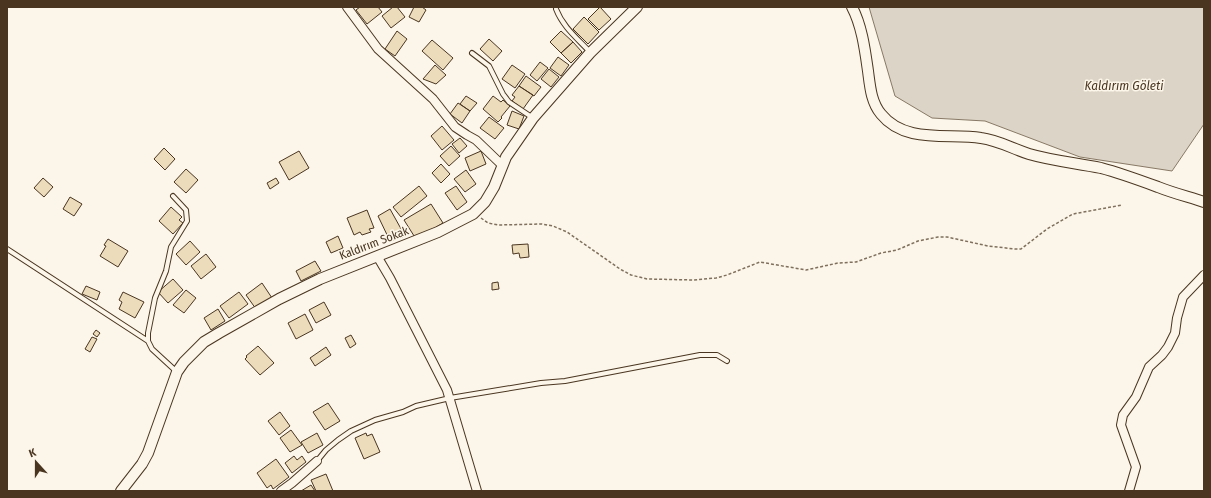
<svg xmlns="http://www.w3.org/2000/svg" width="1211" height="498" font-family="'Fira Sans Condensed',sans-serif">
	<rect width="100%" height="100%" fill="#fbf6e9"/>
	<path fill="#dcd4c6" stroke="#887966" d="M869 7H1204V124L1172 171 1080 157 985 121 932 118 895 96Z"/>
	<path fill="#ecdcbc" stroke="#4a3520" d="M360 7H378L382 12 367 24 356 10Z
		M393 7H397L405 17 391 28 382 16Z
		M414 7H422L426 10 419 22 409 17Z
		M600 7 611 19 599 30 588 19Z
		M584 17 599 32 588 44 573 29Z
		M397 31 407 39 395 56 385 49Z
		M561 31 573 42 561 53 550 42Z
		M489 39 502 51 493 61 480 49Z
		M432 40 453 58 443 70 422 51Z
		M573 42 582 52 571 63 561 53Z
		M558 57 569 65 561 76 550 68Z
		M540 62 548 68 537 81 530 75Z
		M435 65 446 75 436 84 423 79Z
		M512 65 525 74 515 88 502 79Z
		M549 69 559 77 551 87 541 79Z
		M526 76 541 87 534 96 519 86Z
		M519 86 533 95 523 109 512 101 515 97 512 95Z
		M466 96 477 103 470 111 460 104Z
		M493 96 501 102 503 100 510 106 501 117 502 118 498 122 483 109Z
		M458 103 470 111 462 123 450 114Z
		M512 111 524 116 519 129 507 125Z
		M489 117 504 128 495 139 480 128Z
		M442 126 454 140 442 150 431 136Z
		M460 138 467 146 459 153 452 144Z
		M451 146 460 156 449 166 440 156Z
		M164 148 175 159 165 170 154 159Z
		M299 151 309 168 289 180 279 162Z
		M481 151 486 164 470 171 465 158Z
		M441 164 450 174 441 183 432 173Z
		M186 169 198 180 186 193 174 182Z
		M466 170 476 184 465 192 454 179Z
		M43 178 53 187 44 197 34 188Z
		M276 178 279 183 270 189 267 183Z
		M419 186 427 196 401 217 393 207Z
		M456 186 467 202 457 210 445 193Z
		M70 197 82 204 74 216 63 209Z
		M431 204 443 223 416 239 404 220Z
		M171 207 182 217 179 220 183 223 173 234 159 221Z
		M390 209 405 236 390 241 378 216Z
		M367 210 374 228 369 229 371 232 362 235 360 232 354 235 347 218Z
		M338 236 343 248 331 253 326 242Z
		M108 239 128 251 118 267 100 256 106 246 104 245Z
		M190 241 200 252 186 265 176 254Z
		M528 244 529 257 520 258 519 253 513 254 512 245Z
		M206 254 216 267 201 279 191 266Z
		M315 261 321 271 301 281 296 271Z
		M173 279 183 290 168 303 158 292Z
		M498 282 499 289 492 290V283Z
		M262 283 272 298 256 309 246 295Z
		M86 286 100 292 97 300 82 294Z
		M186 290 196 298 184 313 173 305Z
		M123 292 144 302 135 318 119 309 122 302 119 300Z
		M239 292 248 304 229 318 220 306Z
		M324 302 331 315 316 323 309 310Z
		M218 309 225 321 211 330 204 318Z
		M305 314 313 330 296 339 288 323Z
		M96 330 100 333 97 337 93 334Z
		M351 335 356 344 350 348 345 338Z
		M92 337 97 339 90 352 85 349Z
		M258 346 274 363 260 375 245 359 247 357 246 356Z
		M326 347 331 355 315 366 310 358Z
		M328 403 340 421 325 430 313 412Z
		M280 412 290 426 279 435 268 421Z
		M291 430 302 445 290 452 280 438Z
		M317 433 323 445 308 453 301 442Z
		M366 433 367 436 372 434 380 452 364 459 355 438Z
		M294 456 297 460 302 456 306 462 292 473 285 463Z
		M276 459 289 477 273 489 271 485 267 488 257 473Z
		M326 474 333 491H316L311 480Z
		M311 485 315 491H301Z"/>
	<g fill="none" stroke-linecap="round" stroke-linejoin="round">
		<defs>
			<path id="service" d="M556 9C563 27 577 38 590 52
				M472 53 489 66 503 94 509 102 533 118
				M173 196 186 210 187 221 171 247 166 271 155 298 148 333V341L152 349 177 372
				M7 249 148 341
				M317 461 326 450 338 440 351 431 375 420 403 412 416 406 450 398 541 383 565 381 700 355H717L727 361"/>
			<path id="minor" d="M347 7 378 49 433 99 455 127 467 135 476 140 502 165
				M377 256 390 278 447 390 477 491
				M281 491 292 483 317 461
				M1129 491 1136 467 1121 425 1123 415 1136 397 1149 367 1162 355 1168 347 1175 333 1177 318 1183 297 1204 275"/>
			<path id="tertiary" d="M852 7C862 26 865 50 868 71 870 86 871 102 881 114 905 144 948 133 981 138 998 140 1013 149 1029 154 1053 161 1077 163 1101 168 1120 173 1139 180 1158 187 1173 193 1189 197 1204 202
				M121 491 142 464 148 453 177 372 184 362 204 342 219 333 279 299 320 279 438 232 473 214 485 202 494 187 506 157 533 118 590 53 637 7"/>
		</defs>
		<use href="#service" stroke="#4a3520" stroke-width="6"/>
		<use href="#minor" stroke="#4a3520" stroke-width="10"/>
		<use href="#tertiary" stroke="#4a3520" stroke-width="12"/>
		<path stroke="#7f6f5c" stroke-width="1.5" stroke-dasharray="3 2" stroke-linecap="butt" d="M481 218 488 223 498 225 542 224 553 226 567 232 620 269 631 275 647 279 693 280 716 278 727 275 760 262 806 270 838 263 856 262 881 253 897 250 918 241 938 237H947L988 246 1015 249H1021L1047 229 1073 214 1122 205"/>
		<use href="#service" stroke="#fbf6e9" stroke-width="4"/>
		<use href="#minor" stroke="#fbf6e9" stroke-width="8"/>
		<use href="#tertiary" stroke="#fbf6e9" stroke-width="10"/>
	</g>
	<g text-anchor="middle" stroke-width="3" stroke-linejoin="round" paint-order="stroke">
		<g font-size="12" fill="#4a3520" stroke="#fbf6e9">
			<text transform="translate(374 243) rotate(-21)" y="4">Kaldırım Sokak</text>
		</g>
		<g font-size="13" font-style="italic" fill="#4a3520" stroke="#fbf6e9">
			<text x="1124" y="90">Kaldırım Göleti</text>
		</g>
	</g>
	<rect width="1211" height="498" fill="none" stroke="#4a3520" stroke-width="16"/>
	<g transform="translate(36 462) rotate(339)" stroke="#fbf6e9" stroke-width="3" paint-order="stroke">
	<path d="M0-3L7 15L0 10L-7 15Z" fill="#4a3520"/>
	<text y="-6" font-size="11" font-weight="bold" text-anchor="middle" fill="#4a3520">K</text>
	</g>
</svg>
